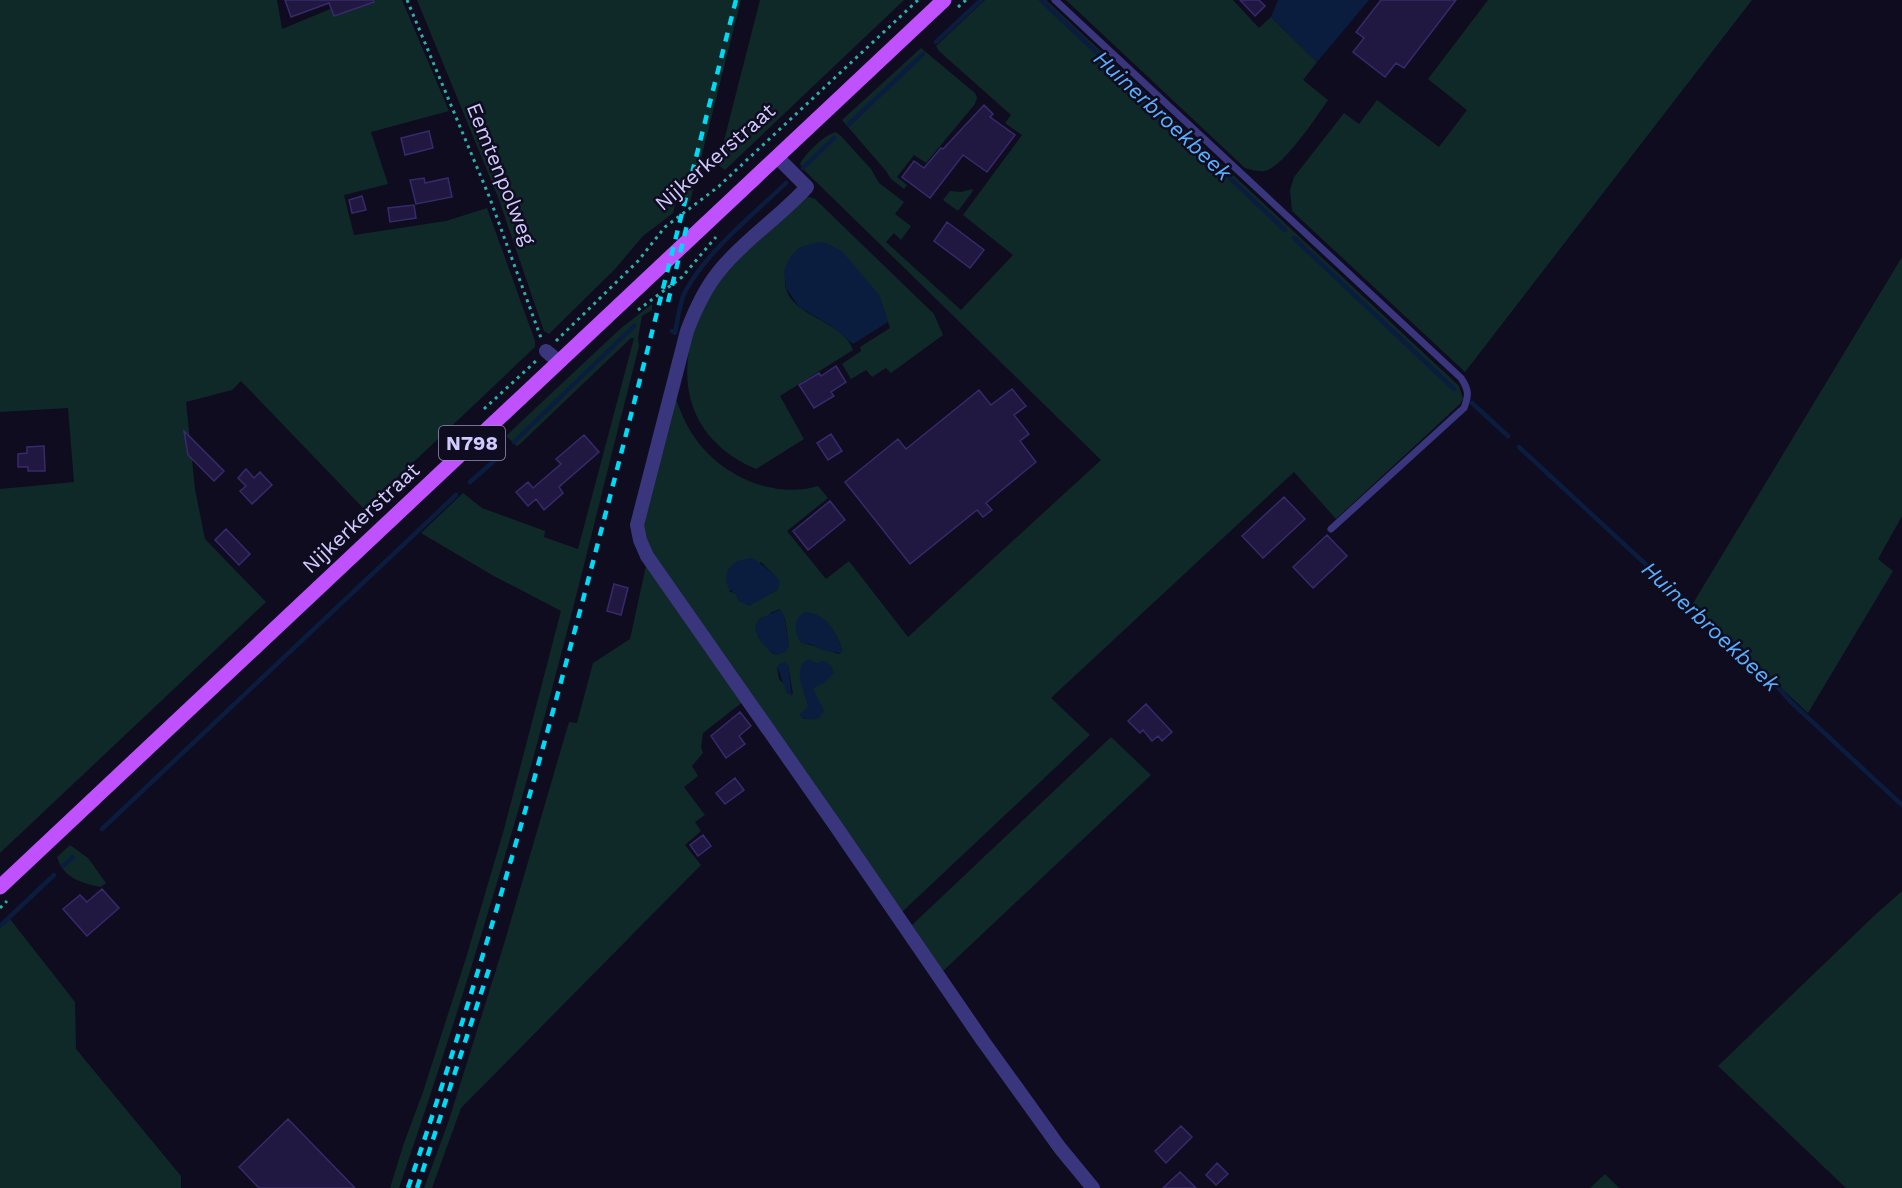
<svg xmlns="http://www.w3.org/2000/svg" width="1902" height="1188" font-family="'Work Sans',sans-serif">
	<rect width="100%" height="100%" fill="#0f0c1f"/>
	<path fill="#0f2928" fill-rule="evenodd" d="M0 0H277L282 29 352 0H402L449 111 371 132 388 184 344 195 354 235 446 221 487 208 535 341V347L364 509 241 381 232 390 186 402 195 489 205 539 266 602 0 853V489L74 482 68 408 0 412Z
		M417 0H741L690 202 677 198 673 213 643 236 615 269 549 334 544 331 498 197Z
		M760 0H904L725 170 718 165 719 160Z
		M985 0H1046L1459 386 1463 399 1460 404 1336 519 1294 472 1051 698 1090 735 902 912 652 555 642 527 675 397C680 410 685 423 693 435 718 474 772 500 818 486L828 498 787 531 826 579 849 561 908 637 1101 460 804 170 800 164C806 153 824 135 836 132L841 136 871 169 879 183 904 202 895 214 911 226 901 240 894 233 886 242 961 310 1013 255 963 215 1022 135 1005 123 1011 115 939 51 936 46ZM761 562C770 572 781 577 777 590L749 605 739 601 736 594 729 591ZM780 609 785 619 789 646 777 655 772 653 758 637 764 617 768 616 772 612ZM826 621C834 631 839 638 842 651L839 654 801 642 796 630ZM815 662 816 663 813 690 819 718 803 719 808 707ZM788 665 793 694 787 693 786 686 779 679 777 667Z
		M1066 0H1233L1259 28 1271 17 1317 62 1303 80 1328 100C1317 116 1282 169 1264 171 1258 172 1250 169 1245 168Z
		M1488 0H1752L1465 372 1292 211 1290 190 1294 177 1344 113 1359 124 1377 100 1439 147 1467 110 1428 79Z
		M921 48 975 93 977 98 975 104 926 163 914 155 897 177 907 185 904 189 891 179 886 171 842 120Z
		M972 189 973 191 958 211 943 200 950 191 961 192Z
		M809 197 815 199 934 314 943 335 891 373 886 368 872 377 866 370 851 379 842 364 861 351 860 347 890 328 879 295 801 247C792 254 790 259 787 270 773 316 843 316 853 350L780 396 804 439 756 469C676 435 671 356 714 289 718 283 722 275 726 269 733 261 742 255 750 248 768 231 786 215 804 198Z
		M1902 257V516L1878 559 1893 571 1808 713 1692 605Z
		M652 304V310L642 316 638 338 639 346C604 482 572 619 534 755 493 901 448 1045 399 1188H390L404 1143 423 1092 466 958 503 833 561 611 492 575 421 533 463 493 482 508 545 531 544 537 578 549 634 338H631L520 444 517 446 507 437V435L620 329Z
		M646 566 726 680 744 701 703 733 701 747 703 753 692 766 698 776 684 787 705 815 695 822 701 831 685 845 701 865 461 1108 432 1188H424L449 1120 504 944 569 722 577 723 593 663 630 639Z
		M1111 737 1151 775 943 971 912 925Z
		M70 845 88 858 106 883 101 887C82 883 64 879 57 857Z
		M1902 891V1188H1846L1718 1066 1876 914Z
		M10 919 75 1002 76 1049 181 1176V1188H0V928Z
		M1605 1174 1619 1188H1590Z"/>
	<path fill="#0a1d3f" d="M1278 0H1369L1317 62 1271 17Z
		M818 242 826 243 842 251 879 295 888 322 853 344 830 325 799 307 786 288 784 271 790 257 801 247Z
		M752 558C758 561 776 575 779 580 780 584 779 586 777 590L749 606 739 601 736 594C724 589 723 572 733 564 739 560 745 559 752 558Z
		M780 609 784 616 789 646 785 652 777 655C766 650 756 638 755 626L760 618C767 616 773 613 780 609Z
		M805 612C825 612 838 634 842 651L841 653 822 650 810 644 801 643C794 632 793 619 805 612Z
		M808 659 816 663 823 661 827 662 831 666 834 673 824 683 813 688 824 711 819 718C812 720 805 721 799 715L808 707C805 691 791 670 808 659Z
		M785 662 788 665 792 697C783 690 782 677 777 667L779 664Z"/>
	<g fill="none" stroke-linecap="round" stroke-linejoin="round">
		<path stroke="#0a1d3f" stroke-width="4.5" d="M1041 0 1285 230
			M936 42 981 0
			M849 124 923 54
			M803 168 834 138
			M1294 238 1454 389
			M672 331 675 333C678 320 679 304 685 292 706 252 754 214 786 183
			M1472 403 1508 436
			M514 442 634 326
			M1519 447 1774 683 1791 702 1902 805
			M470 482 503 453
			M102 829 456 495
			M63 866 73 857
			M0 926 54 875"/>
	</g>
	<path fill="#201840" stroke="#372a6c" stroke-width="1.5" d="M285 0H373L374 2 334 16 329 3 291 17Z
		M1240 0H1259L1265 6 1255 16Z
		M1381 0H1456L1404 68 1396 63 1385 77 1353 52 1364 38 1356 32Z
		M984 105 993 114 990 117 1015 135 987 172 963 155 930 198 902 177 914 161 924 168 941 148 943 149Z
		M429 131 433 148 405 155 401 138Z
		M424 178 425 183 448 178 452 197 416 204 410 180Z
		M362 196 366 210 352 213 349 200Z
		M414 205 416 218 390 222 388 208Z
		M947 222 984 250 970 268 934 241Z
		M836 366 846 382 831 392 834 396 814 408 799 385 819 373 821 376Z
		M1012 389 1026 406 1014 415 1029 434 1020 441 1036 462 986 503 992 510 983 517 977 510 910 564 845 482 898 439 906 449 979 390 991 405Z
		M184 431 224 471 214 481 188 455Z
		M831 434 842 451 828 460 817 443Z
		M584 435 599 452 559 487 563 493 544 510 536 499 528 506 516 492 528 482 533 488 561 464 556 459Z
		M44 446 45 471H28V467H18V454L27 453V447Z
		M246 469 254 478 260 472 272 485 252 504 240 491 246 486 238 478Z
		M1284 497 1305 519 1263 558 1242 536Z
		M830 501 845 520 808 550 793 531Z
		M226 529 250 554 239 565 215 540Z
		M1327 535 1347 556 1313 588 1293 567Z
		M614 584 628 588 621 615 607 611Z
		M1146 704 1172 732 1162 741 1158 736 1152 741 1143 730 1140 733 1128 721Z
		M740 712 751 726 739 736 745 744 726 758 711 736Z
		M735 778 744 790 725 804 716 793Z
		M703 835 711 846 698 856 690 845Z
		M102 889 119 908 87 936 63 909 80 895 87 902Z
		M288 1119 355 1188H259L239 1167Z
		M1181 1126 1192 1137 1166 1163 1155 1151Z
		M1217 1163 1228 1174 1216 1185 1206 1175Z
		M1180 1172 1196 1188H1163Z"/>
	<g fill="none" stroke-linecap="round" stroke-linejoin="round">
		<path stroke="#2cb1aa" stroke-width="3" stroke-dasharray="3 4.5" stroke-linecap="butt" d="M407 0 489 196 541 338
			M958 7 966 0
			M638 310 682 277 716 237
			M556 341 638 261 665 227 718 187 918 0
			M484 409 536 361
			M0 908 7 901"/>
		<path stroke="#39367e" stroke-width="7" d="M1055 0 1461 378C1469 390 1469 395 1464 408L1331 529"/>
		<path stroke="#39367e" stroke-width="14" d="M777 157 807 187C780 217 745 239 720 270 705 288 695 310 687 331L637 525 640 540 647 556 835 825 983 1041 1060 1148 1093 1188
			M546 351 558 361"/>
		<path stroke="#bf51ff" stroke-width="15" d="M0 887 944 0"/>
		<path stroke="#00daf5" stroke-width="4.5" stroke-dasharray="9 8" stroke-linecap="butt" d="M668 302 688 221
			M408 1188C541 799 634 398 736 0
			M417 1188 490 966"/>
	</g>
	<g text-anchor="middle" stroke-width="5" stroke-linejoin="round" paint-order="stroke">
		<rect fill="#0f0c1f" stroke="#9691bc" stroke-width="1.5" x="439" y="426" width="66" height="34" rx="4.5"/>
		<g font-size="20" font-weight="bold" fill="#d0caff">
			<text x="472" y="450">N798</text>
		</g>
		<g font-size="21" fill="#d0caff" stroke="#0f0c1f">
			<text transform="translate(715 157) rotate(-41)" y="7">Nijkerkerstraat</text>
			<text transform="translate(501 174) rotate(68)" y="7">Eemtenpolweg</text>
			<text transform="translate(361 518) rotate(-43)" y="7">Nijkerkerstraat</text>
		</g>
		<g font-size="22" font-style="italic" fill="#58b0ff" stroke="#0f0c1f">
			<text transform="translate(1163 115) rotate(43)" y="8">Huinerbroekbeek</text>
			<text transform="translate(1711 626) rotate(43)" y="8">Huinerbroekbeek</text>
		</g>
	</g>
</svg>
